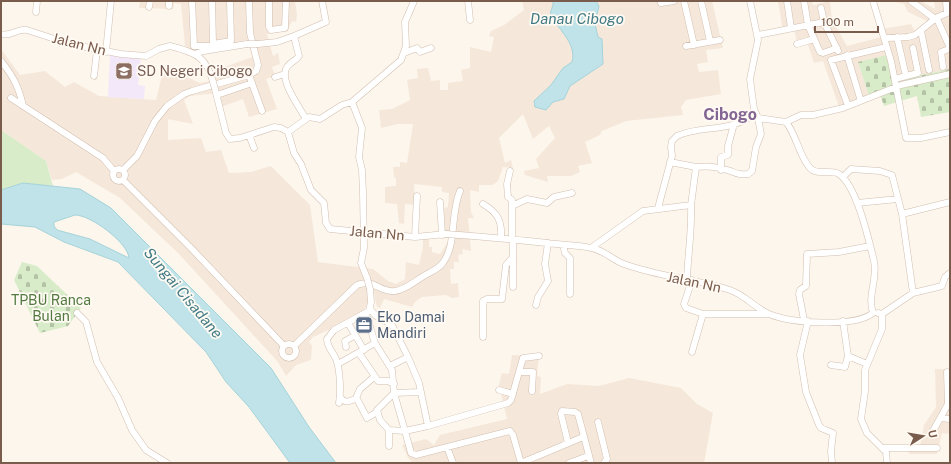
<svg xmlns="http://www.w3.org/2000/svg" width="951" height="464" font-family="'Public Sans',sans-serif">
	<defs>
		<pattern id="cemetery-stones" width="16" height="16" patternUnits="userSpaceOnUse"><rect width="16" height="16" fill="#d8ecc9"/><path d="M2 7V4a2 2 0 0 1 4 0v3zM10 15v-3a2 2 0 0 1 4 0v3z" fill="#b4c2a5"/></pattern>
	</defs>
	<rect width="100%" height="100%" fill="#fdf6ec"/>
	<path fill="#f5e8da" d="M140 1H295L297 14 296 22 292 21 288 29 267 34 273 56 278 53 280 64 272 67 275 76 266 79 277 109 249 117 243 99 221 107 218 93 190 96 184 100 193 124 168 119V140L201 138 206 152 221 150 229 173 251 172 271 166 310 205 318 262 373 269 388 281 396 284 405 279 406 262 419 265 423 247V238H429V247H432V252L440 254 448 242V232L445 231 444 208 448 207 449 193 442 192V187L414 184 415 205 405 204 404 224 399 223 397 204 385 203V187L396 186V178L394 177 393 167H400V162L407 163 413 124H398L381 128 379 110 392 109 410 100 407 80 418 78 417 69 428 68 431 81 440 80V90H448V83L463 81 461 70 470 68V47L491 52 494 37 489 36 491 31 504 25 524 10 522 1H712L723 48 706 50 708 62 697 64 699 72 718 70 721 94 686 100 681 107 683 115 626 121 602 131 600 135 585 142 592 163 578 166 580 172 571 176H547L548 182 525 175 524 171 539 168 536 159 555 138 549 126 533 139 523 114 499 138 505 163 511 160 513 168 503 167 498 181 492 185H479V192L470 190 471 212 474 218H468L471 251 462 249 463 254 458 255 459 262H454V269H450L451 284 458 283 459 297 452 298 446 295 422 297 415 302 412 307 384 299 380 308 377 307 373 289 365 309 359 316 313 337 309 342 312 346 311 360 296 365 286 376 278 362 179 254 120 198 76 172 62 179 52 180 46 161 1 130V49L20 75 45 71 65 87 74 82 99 96 156 100 164 67 200 83 214 80 211 72 252 57 248 40 195 51 185 46 181 4 174 3 173 9 139 8Z
		M778 1H812L813 5 830 1 832 20 847 46 885 36 882 29 911 24 915 32 927 21 908 12 904 4 891 1H921L935 9 934 1H950V69L898 80 858 62 869 96 839 107 823 61 814 63 807 42 797 43 794 29 783 31Z
		M512 355 539 356 537 376 541 377 540 394 567 384 599 386 629 378 681 388 697 404 713 413 704 463H413L408 458 402 445 426 439 434 445 440 435 507 419 501 394 497 392 502 373 509 374Z
		M935 369H950V434L942 433 937 454H909L908 446H920L924 425 936 407Z"/>
	<path fill="#f3e8fa" d="M110 55 141 57 138 85 145 86 144 99 108 97Z"/>
	<path fill="#d8ecc9" d="M1 130 46 161 53 186 23 183 1 190Z"/>
	<path fill="url(#cemetery-stones)" d="M891 54 898 80 950 69V112L921 117 917 96 884 106 879 92 869 96 858 62Z
		M22 262 37 266 81 308 68 326 40 333 14 280Z"/>
	<path fill="#bfe3e8" stroke="#a5d3da" fill-rule="evenodd" d="M553 1H596L599 6 595 24 598 37 602 39 603 64 570 86 564 99 553 102 546 110 535 107 534 101 551 85 563 68 572 62C577 44 559 30 551 16 549 11 554 7 553 1Z
		M23 183 80 189 111 208 271 368 309 427 336 463H290L249 407 226 382 206 352 118 262 64 242 35 227 1 224V190ZM75 215C91 215 128 243 129 258L90 239 57 230 54 226V222Z"/>
	<g fill="none" stroke-linecap="round" stroke-linejoin="round">
		<defs>
			<path id="minor" d="M192 1 194 46H211L213 44 212 1
				M269 1V27L271 30 285 28 286 1
				M468 1 470 20
				M684 1 694 45
				M701 1 710 41
				M750 1 758 40 750 79 754 109 758 118 786 122C797 136 799 156 810 168 817 176 831 169 839 174 857 186 869 241 874 261 878 279 867 296 873 313
				M787 1 791 28
				M804 1 808 25 820 52 823 53 837 48
				M873 1 891 61 906 138H921L950 132
				M911 1 938 21 950 48
				M661 3 674 1
				M169 6V1
				M149 7 150 1
				M821 8 824 22 838 51
				M36 12 37 1
				M921 31 929 70
				M1 34C11 37 17 28 27 30L70 44 121 54 146 56 159 49 170 46C195 52 207 57 213 82
				M758 35 824 22
				M897 37 905 72
				M888 38 908 37 915 35 936 18 947 13 946 1
				M213 44 231 41 230 1
				M258 44 277 42 294 36
				M797 44 814 39
				M686 46 720 40
				M106 52 111 1
				M404 53 417 48 420 52 431 48
				M194 54 204 51 247 44
				M847 55 860 98
				M1 61C13 76 19 87 23 106
				M943 67 941 52 949 49
				M249 75 262 111
				M94 76 97 50
				M275 77 285 74
				M895 79 918 73 913 48
				M215 89 226 133 230 139 240 138 274 127 281 128 288 132 294 153 301 164 311 190 324 203 326 223 330 229 415 237 446 234
				M220 94 252 83
				M11 98 103 158 114 171
				M847 103 831 60 886 47
				M306 119C300 108 278 79 287 67 290 62 296 61 299 56L294 36 326 22 322 1
				M786 122 801 115H813L843 108 901 85 950 74
				M288 132 309 117 320 119 342 105 352 102
				M249 135 254 148
				M670 162 696 167
				M113 175a6 6 0 1 1 12 0a6 6 0 1 1-12 0Z
				M123 170 137 156 155 121 167 106 184 94 192 91 249 75 256 71 258 65 250 33 249 1
				M721 170V157L728 155V146L734 124
				M510 171 507 184 508 197 512 200V239
				M843 177 851 169 880 171 892 175 902 214
				M123 180 191 248 284 346
				M440 202 442 235
				M857 203 898 199
				M483 204C498 213 502 221 501 237
				M512 206 527 199 547 203 554 197 572 193
				M658 208 672 156 671 147 672 141 677 136C703 124 730 134 755 113
				M459 235C489 237 518 240 547 243 562 245 577 245 592 248 605 251 613 260 624 264 659 277 696 279 730 290 745 295 755 308 769 314 791 323 854 328 873 313
				M415 237 417 196
				M513 239V287
				M563 245 565 253 570 258V294
				M591 248 643 211 691 205 696 167C705 166 718 167 727 170 738 173 735 175 748 174L752 171 756 147 761 134 758 118
				M367 278 361 263 364 248 363 193 362 170 359 157 362 128 352 102 401 60 406 46 405 22 414 1
				M687 279C688 254 692 230 691 205
				M692 280 684 304 686 308 703 314 692 352
				M913 293 902 214 950 202
				M536 305 538 297 548 281 545 264 548 243
				M370 309 376 316 392 325 408 357 419 383 428 426 508 403 511 400 523 358 539 356
				M77 313 86 322 97 362 118 398 132 430 146 450 167 463
				M878 313 882 314 913 293 942 286 945 277 950 273
				M366 314 375 343 392 370 394 393 405 431 428 426
				M703 314H769
				M882 314V329L865 370V391L861 419 867 433 886 452 887 463
				M804 320 799 294 800 290 806 286 807 254 839 252 870 246
				M808 321 800 355 806 392 819 425 821 428 833 433 831 451 832 463
				M843 321 848 356 867 364
				M348 323 364 350
				M483 337V301L487 299H502L506 265 513 257
				M282 351a7 7 0 1 1 14 0a7 7 0 1 1-14 0Z
				M294 346 357 285C374 278 380 293 395 291 405 290 414 282 422 277 428 273 437 270 442 264 457 246 450 214 460 191
				M346 347 345 341 354 336
				M359 353 378 381H388L394 384
				M338 364 375 343
				M831 365 845 367 848 356
				M390 366 408 357
				M519 372H533L532 391
				M499 390 513 394
				M421 392 394 393 377 410 380 420 389 430 405 431 411 453 416 455 510 431 513 435 521 463
				M340 397C347 406 350 399 357 399L367 418 377 412
				M356 398 360 389 374 377
				M339 403C341 391 340 369 336 359 333 352 327 347 327 339L334 330 369 311 371 302 370 289
				M941 418 950 419
				M598 422 607 459 604 463
				M933 431 948 404 947 372
				M568 443 561 414 562 411 575 412 578 414 591 463
				M389 446V430
				M447 447 453 463
				M883 448H937
				M521 463 583 437
				M569 463 588 456"/>
		</defs>
		<use href="#minor" stroke="#d1beb0" stroke-width="7"/>
		<use href="#minor" stroke="#fff" stroke-width="6"/>
		<defs>
			<path id="minor-bridge" d="M247 44H258
				M213 82 215 89
				M446 234 459 235
				M367 278 370 289"/>
		</defs>
		<use href="#minor-bridge" stroke="#d1beb0" stroke-width="7" stroke-linecap="butt"/>
		<use href="#minor-bridge" stroke="#fff" stroke-width="6"/>
	</g>
	<defs>
		<symbol id="school-square" viewBox="-11 -11 22 22"><rect x="-9" y="-9" width="18" height="18" rx="4" fill="#8d6e63" stroke="#fffaf3"/><path d="M0-5L7-2L0 1L-7-2ZM-4 1L0 2.5L4 1V4Q0 6-4 4Z" fill="#fff"/></symbol>
		<symbol id="office-square" viewBox="-11 -11 22 22"><rect x="-9" y="-9" width="18" height="18" rx="4" fill="#5c6f8a" stroke="#fffaf3"/><path d="M-6-3h4V-5.5h4V-3h4V5H-6ZM-1-4.5V-3h2v-1.5ZM-6 0V1H6V0Z" fill="#fff"/></symbol>
	</defs>
	<g fill-rule="evenodd">
		<use href="#school-square" x="114" y="61" width="20" height="20"/>
		<use href="#office-square" x="354" y="315" width="20" height="20"/>
	</g>
	<g text-anchor="middle" stroke-width="3.5" stroke-linejoin="round" paint-order="stroke">
		<g font-size="14" fill="#7a5c4d" stroke="#fffaf3">
			<text transform="translate(79 44) rotate(14)" y="5">Jalan Nn</text>
			<text transform="translate(377 233) rotate(5)" y="5">Jalan Nn</text>
			<text transform="translate(694 282) rotate(12)" y="5">Jalan Nn</text>
		</g>
		<g font-size="14" fill="#785e54" stroke="#fffaf3" text-anchor="start">
			<text x="137" y="76">SD Negeri Cibogo</text>
		</g>
		<g font-size="14" fill="#537a41" stroke="#fffaf3">
			<text x="51" y="305">TPBU Ranca<tspan x="51" dy="16">Bulan</tspan></text>
		</g>
		<g font-size="14" fill="#4e5e75" stroke="#fffaf3" text-anchor="start">
			<text x="377" y="322">Eko Damai<tspan x="377" dy="16">Mandiri</tspan></text>
		</g>
		<g font-size="15" font-style="italic" fill="#437c86" stroke="#fffaf3">
			<text x="577" y="24">Danau Cibogo</text>
			<text transform="translate(183 293) rotate(50)" y="5">Sungai Cisadane</text>
		</g>
		<g font-size="16" font-weight="bold" fill="#846695" stroke="#fffaf3">
			<text x="730" y="120">Cibogo</text>
		</g>
	</g>
	<rect width="951" height="464" fill="none" stroke="#7a5c4d" stroke-width="4"/>
	<g transform="translate(923 436) rotate(78)" stroke="#fffaf3" stroke-width="3" paint-order="stroke">
	<path d="M0-3L7 15L0 10L-7 15Z" fill="#7a5c4d"/>
	<text y="-6" font-size="11" font-weight="bold" text-anchor="middle" fill="#7a5c4d">U</text>
	</g>
	<path d="M815 26v6h63v-6" fill="none" stroke="#7a5c4d" stroke-width="2"/>
	<text x="821" y="26" font-size="12" fill="#7a5c4d" stroke="#fffaf3" stroke-width="3" paint-order="stroke">100 m</text>
</svg>
